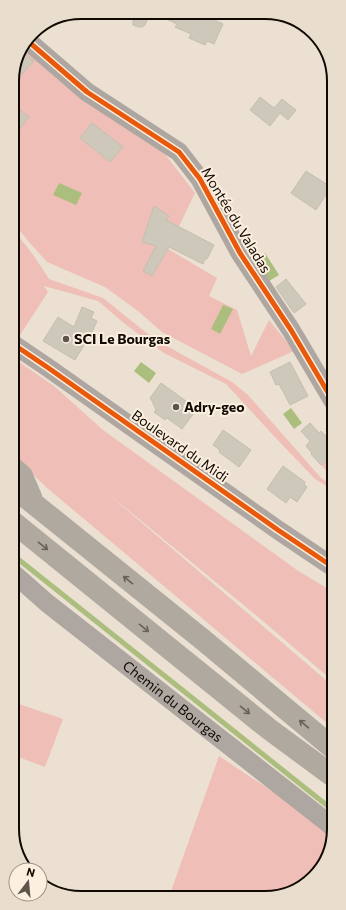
<svg xmlns="http://www.w3.org/2000/svg" width="346" height="910" font-family="Commissioner,sans-serif">
	<rect width="100%" height="100%" fill="#ebe0d1"/>
	<path fill="#efbeb7" d="M23 45 161 149 195 193 168 249 217 278 209 296 237 310 251 356 269 320 294 351 242 374 162 332 138 311 105 287 47 262 29 242 12 221V76L19 50Z
		M12 228 34 256 49 279 103 298 154 339 232 382 248 395 321 478 333 486V490L315 479 273 435 226 384 164 353 125 324 98 301 44 286 48 292 20 335 13 328Z
		M13 358 54 386 103 430 297 570 333 592 334 682 263 621 100 487 334 687V729L46 487 13 455Z
		M333 453V477L321 465Z
		M13 702 63 719 45 767 13 755Z
		M219 756 312 818 331 841 317 874 279 897H171V891Z"/>
	<path fill="#abbe7d" d="M59 183 82 193 76 205 53 195Z
		M265 253 279 275 269 281 256 260Z
		M223 305 233 309 220 334 211 329Z
		M141 362 156 373 149 383 134 371Z
		M291 408 302 423 294 429 283 414Z"/>
	<g fill="none" stroke-linecap="round" stroke-linejoin="round">
		<path stroke="#abbe7d" stroke-width="5" d="M13 555 334 811
			M65 896 95 897"/>
	</g>
	<path fill="#cec8bb" stroke="#c4beb1" d="M135 12H150L145 25 142 27H138L133 25V18Z
		M154 13H199L223 24 214 44 207 41 205 45 189 38 191 34 175 27 177 24Z
		M20 49 34 61 12 85V76Z
		M260 97 274 108 282 99 296 110 288 120 280 113 270 126 250 110Z
		M12 104 29 117 12 139Z
		M92 123 123 147 110 162 80 138Z
		M306 171 331 187 316 210 291 193Z
		M154 206 169 216 166 220 214 245 207 259H205L203 264 169 247 152 276 143 271 156 246 142 242Z
		M286 279 306 304 294 313 276 287Z
		M82 307 94 312 91 318 97 321 93 330 75 360 43 341 58 317 74 327Z
		M290 362 308 396 290 405 279 384 276 385 270 372Z
		M161 383 197 409 182 429 167 418 165 420 154 412 156 410 152 401 150 398Z
		M310 423 319 433 321 431 333 443V454L321 465 311 454 312 453 306 446 310 441 301 431Z
		M223 430 251 450 239 467 219 452 220 450 213 445Z
		M283 466 305 482 304 484 307 487 297 502 290 497 286 503 267 489Z"/>
	<g fill="none" stroke-linecap="round" stroke-linejoin="round">
		<g stroke="#ada6a1" stroke-width="19">
			<path d="M27 39 29 42 87 92 179 152 200 179 240 253 291 330 333 401"/>
			<path d="M13 344 47 367 278 530 333 567"/>
			<path id="s1" d="M13 573 47 603 328 823 334 829"/>
		</g>
		<path stroke="#b0a99f" stroke-width="22" d="M13 468 22 476 31 497
			M13 487 202 639 334 749
			M13 522 269 729 334 777"/>
		<defs>
			<path id="cycleway" d="M27 39 29 42 87 92 179 152 200 179 240 253 291 330 333 401
				M13 344 47 367 278 530 333 567"/>
		</defs>
		<use href="#cycleway" stroke="#fcefdf" stroke-width="8"/>
		<use href="#cycleway" stroke="#e8590c" stroke-width="5"/>
	</g>
	<defs><path id="oneway-shaft" d="M-6 0H5M1.5-3L5.5 0L1.5 3" fill="none" stroke-width="1.6" stroke-linecap="round" stroke-linejoin="round"/></defs>
	<g stroke="#686159">
		<use href="#oneway-shaft" transform="translate(43 546) rotate(39)"/>
		<use href="#oneway-shaft" transform="translate(128 580) rotate(-141)"/>
		<use href="#oneway-shaft" transform="translate(144 628) rotate(39)"/>
		<use href="#oneway-shaft" transform="translate(245 710) rotate(39)"/>
		<use href="#oneway-shaft" transform="translate(304 724) rotate(-140)"/>
	</g>
	<g fill="#5d554b" stroke="#fcefdf" stroke-width="1.5">
		<circle cx="66" cy="339" r="4"/>
		<circle cx="176" cy="407" r="4"/>
	</g>
	<g text-anchor="middle" stroke-width="4" stroke-linejoin="round" paint-order="stroke">
		<g font-size="14" fill="#110a03" stroke="#fcefdf">
			<text transform="translate(236 220) rotate(59)" y="5">Montée du Valadas</text>
			<text transform="translate(180 446) rotate(35)" y="5">Boulevard du Midi</text>
			<text dy="5" stroke="none"><textPath href="#s1" startOffset="205">Chemin du Bourgas</textPath></text>
		</g>
		<g font-size="14" font-weight="bold" fill="#110a03" stroke="#fcefdf" text-anchor="start">
			<text x="74" y="344">SCI Le Bourgas</text>
			<text x="184" y="412">Adry-geo</text>
		</g>
	</g>
	<path d="M0 0H346V910H0ZM81 19H265A62 62 0 0 1 327 81V829A62 62 0 0 1 265 891H81A62 62 0 0 1 19 829V81A62 62 0 0 1 81 19Z" fill="#e9ddcd" fill-rule="evenodd"/>
	<path fill="none" stroke="#110a03" stroke-width="2" d="M81 19H265A62 62 0 0 1 327 81V829A62 62 0 0 1 265 891H81A62 62 0 0 1 19 829V81A62 62 0 0 1 81 19Z"/>
	<g transform="translate(28 882) rotate(16)"><circle r="19" fill="#fcefdf" stroke="#9e9387"/>
	<path d="M0-3L7 15L0 10L-7 15Z" fill="#5d554b"/>
	<text y="-6" font-size="11" font-weight="bold" text-anchor="middle" fill="#110a03">N</text>
	</g>
</svg>
